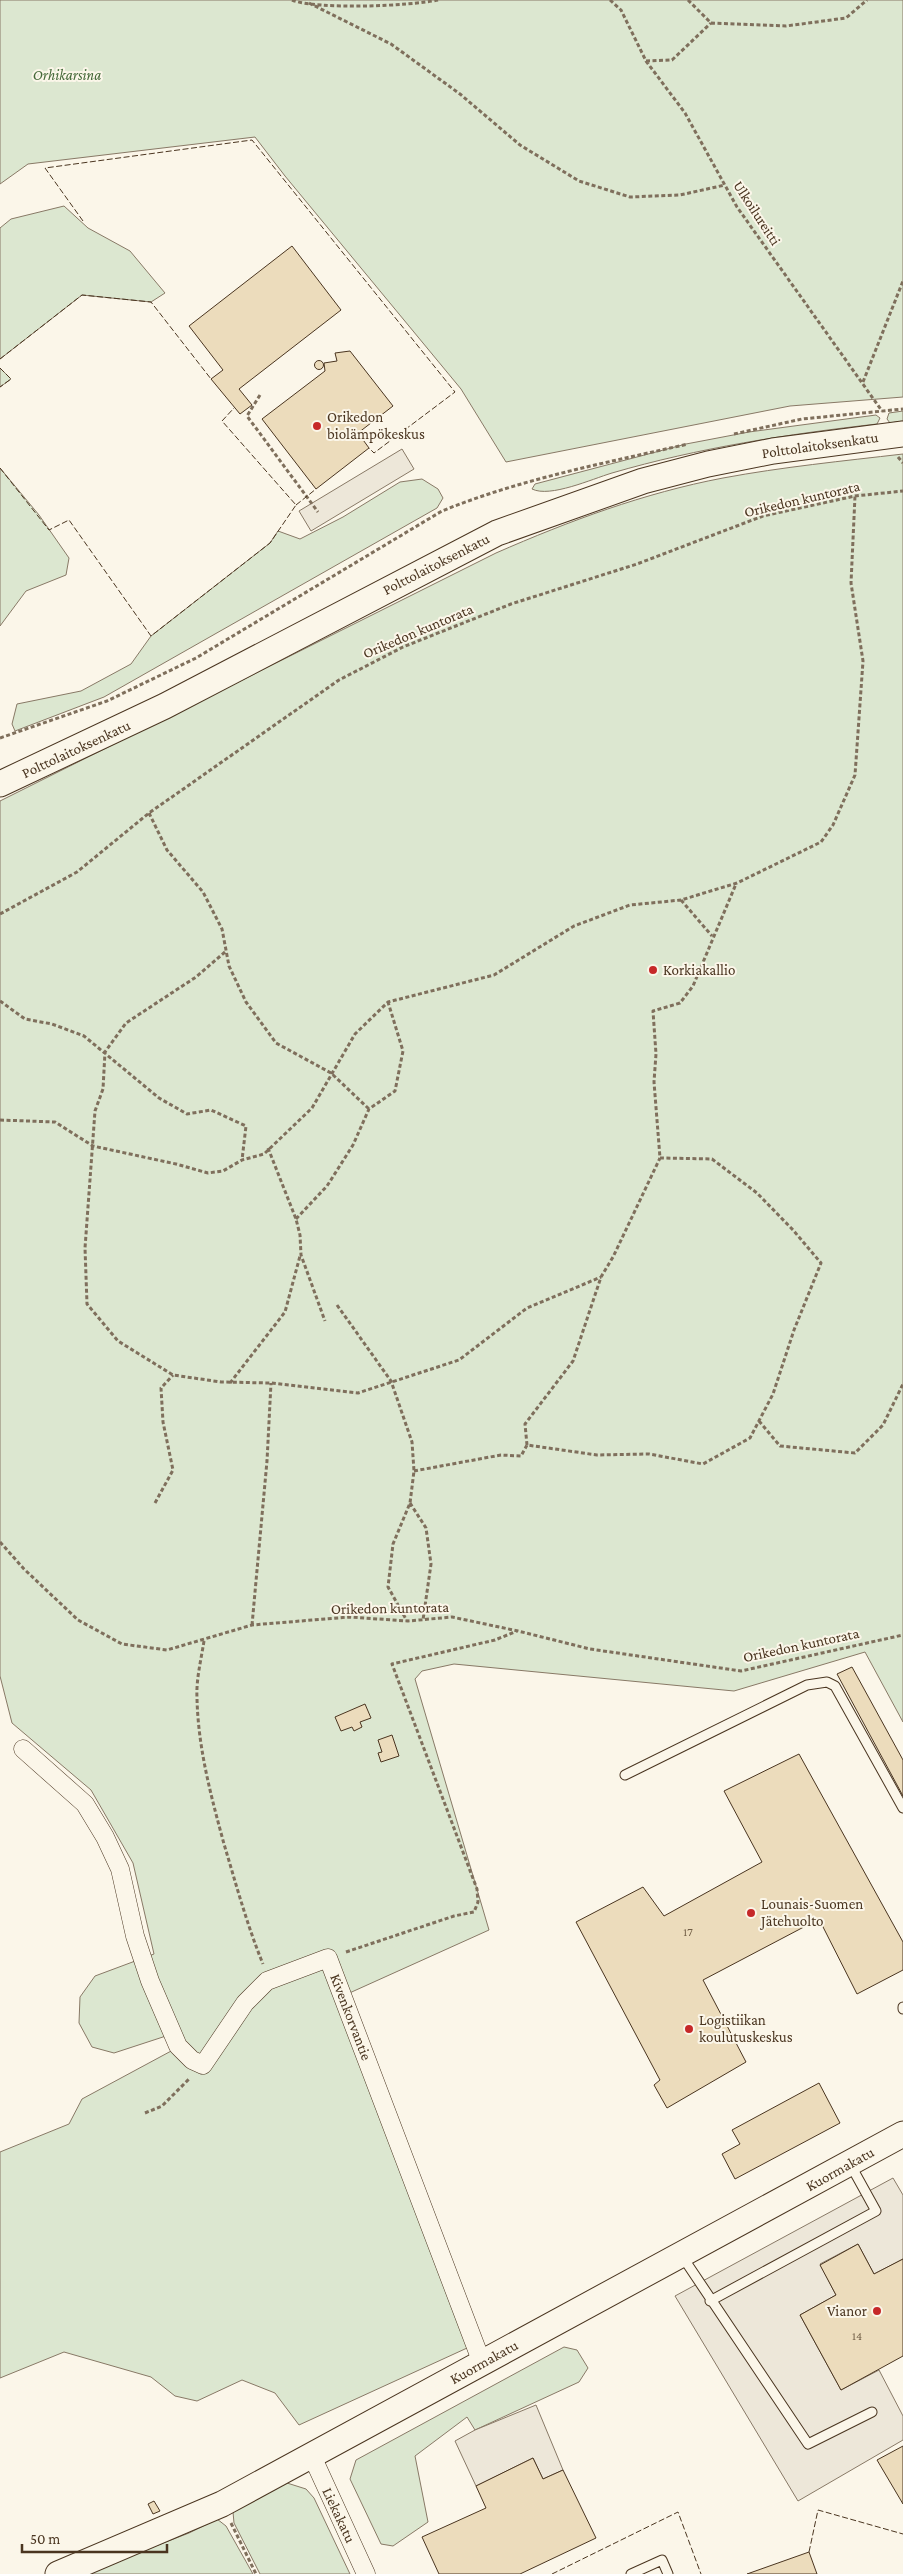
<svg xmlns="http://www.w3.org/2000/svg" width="903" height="2574" font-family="'Crimson Pro',serif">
	<rect width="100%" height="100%" fill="#fbf6e9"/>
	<path fill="#dce7d0" stroke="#887966" d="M0 0H903V397L790 406 506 462 461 389 285 176 255 137 28 164 0 184Z
		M64 206 88 228 130 251 165 293 151 302 82 295 0 359V228L11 219Z
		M0 368 11 379 0 387Z
		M903 411V421L890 423 887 419 889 413Z
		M876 415 880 418 877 424C788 434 698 448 612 473 592 479 550 498 532 489L535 484 686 444 749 432Z
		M903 454V1722L865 1652 734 1691 454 1664 422 1671 415 1679 489 1930 345 1995 478 2343 299 2425 275 2393 242 2380 197 2401 175 2396 151 2377 64 2352 0 2378V2152L69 2124 82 2099 173 2050 166 2036 114 2053 92 2047 79 2023 80 1997 95 1976 154 1954 133 1863 91 1790 12 1723 0 1676V801L496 553C569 521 644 493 723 478 782 467 843 461 903 454Z
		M0 468 39 515 69 558 66 575 26 591 0 626Z
		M422 479 438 489 443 498 437 508 104 697 15 731 12 724 17 704 81 691 131 664 151 636 270 543 278 531 300 539 343 517 400 482Z
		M564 2347 577 2350 588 2368 579 2382 475 2430 467 2417 415 2456 428 2522 393 2546 381 2544 350 2479 356 2460Z
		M287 2483 306 2489 314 2498 350 2574H260L234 2523 233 2512Z
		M217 2519 226 2526 253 2574H83L189 2533Z"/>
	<path fill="#ede7d9" stroke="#887966" d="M402 449 414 469 311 531 299 511Z
		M893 2178 903 2195V2259L874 2274 858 2244 820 2264 836 2295 800 2315 841 2390 879 2370 903 2416V2440L798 2501 675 2296Z
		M536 2405 563 2470 543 2479 533 2458 476 2486 455 2441 475 2430Z"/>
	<path fill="#ecdcbc" stroke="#4a3520" d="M292 246 341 310 239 389 252 405 240 414 211 379 223 370 189 326Z
		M350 351 393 406 358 433 369 448 316 489 262 419 325 371 324 363 337 361 335 353Z
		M314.5 365a4.5 4.5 0 1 1 9 0a4.5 4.5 0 1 1-9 0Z
		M852 1667 903 1760V1796L837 1674Z
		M365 1704 371 1718 360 1722 362 1727 354 1731 352 1727 341 1731 335 1717Z
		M392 1735 399 1756 381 1762 378 1753 382 1752 378 1740Z
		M799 1754 903 1942V1970L857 1994 819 1919 703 1980 746 2062 667 2108 654 2085 660 2080 576 1922 643 1887 664 1916 762 1862 724 1791Z
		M819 2083 840 2123 735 2179 722 2154 740 2144 732 2130Z
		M858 2244 874 2274 903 2259V2356L841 2390 800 2315 836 2295 820 2265Z
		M903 2446V2504L877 2460Z
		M533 2458 543 2479 563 2470 596 2538 520 2574H439L422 2537 486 2508 476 2486Z
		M154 2501 160 2511 153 2514 148 2504Z
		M809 2552 817 2574H747Z"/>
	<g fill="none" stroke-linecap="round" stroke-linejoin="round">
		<defs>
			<path id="lane" d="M625 1775 807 1685 827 1682 835 1686 903 1808
				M903 2007V2009
				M682 2256 808 2444 872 2412
				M710 2301 876 2211 850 2164
				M631 2574 662 2560 668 2574"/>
			<path id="street" d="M23 1749 85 1804 105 1837 120 1869 135 1936 150 1981 178 2046 192 2060 203 2065 245 2003 267 1981 328 1958 482 2363
				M312 2456 366 2574"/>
			<path id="secondary" d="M0 784 165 706 497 533 643 481 708 464 773 451 903 434
				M58 2574 222 2504 903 2134"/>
		</defs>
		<use href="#lane" stroke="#4a3520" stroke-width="11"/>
		<use href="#street" stroke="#4a3520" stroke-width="19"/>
		<use href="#secondary" stroke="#4a3520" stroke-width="27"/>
		<path stroke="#7f6f5c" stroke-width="3" stroke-dasharray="4 2.5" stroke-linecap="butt" d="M292 0C317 10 410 6 438 0
			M610 0 621 10 646 61 685 113 737 207 882 411
			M688 0 711 23 786 26 846 18 867 0
			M309 3 391 44 460 94 520 145 579 181 630 197 680 195 725 185
			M646 61 672 60 711 23
			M863 382 903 281
			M260 395 247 416 318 512
			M734 434 802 419 903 409
			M898 457 903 463
			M0 738 107 701 196 658 442 511C521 479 605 463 688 444
			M149 813 167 850 203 892 222 929 229 966 246 1002 276 1043 331 1073 369 1109
			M681 900 712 936
			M0 914 77 872 149 813 339 680 403 647 511 604 637 564 763 516 855 496 903 491
			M225 952 196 977 126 1023 105 1052 103 1089 95 1111 85 1248 87 1304 118 1341 173 1375 221 1382 271 1383 358 1393 459 1360 527 1308 601 1277
			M0 1001 25 1019 52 1024 84 1036 159 1098 187 1114 211 1110 246 1126 242 1160
			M0 1120 55 1122 93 1146 176 1164 208 1173 223 1171 242 1160 264 1154 312 1108 355 1034 388 1002 494 975 574 926 630 905 681 900 737 883 821 842 833 825 855 775 863 661 851 583 855 496
			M268 1148 296 1219 300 1235 301 1255 325 1321
			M296 1219 327 1186 353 1145 369 1109 395 1091 403 1051 388 1002
			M337 1305 391 1381 412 1442 414 1471 410 1503 393 1544 388 1587 407 1621
			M230 1383 285 1312 300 1256
			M759 1421 780 1446 855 1453 883 1425 903 1384
			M527 1445 525 1424 573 1361 601 1277 613 1257 660 1158
			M414 1471 501 1455 521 1456 527 1445 597 1455 649 1454 703 1464 750 1438 773 1394 794 1330 821 1263 793 1230 757 1193 712 1159 660 1158 654 1082 656 1054 653 1011 680 1003 693 986 736 884
			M155 1503 173 1470 163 1422 161 1388 173 1375
			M410 1503 426 1528 431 1564 423 1620
			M0 1542 24 1569 78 1620 122 1644 167 1650 252 1625 349 1617 408 1621 452 1617 518 1631 590 1649 741 1671 903 1635
			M252 1625 267 1461 271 1383
			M204 1641C201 1660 196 1680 197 1698 198 1748 211 1796 224 1844 236 1884 247 1925 263 1964
			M346 1952 454 1916 474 1912 478 1902 477 1889 392 1664 495 1640 517 1631
			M145 2113 162 2106 190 2078
			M231 2523 256 2574"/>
		<use href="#lane" stroke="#fbf6e9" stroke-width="9"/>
		<use href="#street" stroke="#fbf6e9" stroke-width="18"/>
		<use href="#secondary" stroke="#fbf6e9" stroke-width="25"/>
		<path stroke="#4a3520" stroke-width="1" stroke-dasharray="6 2.5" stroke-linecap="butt" d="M83 221 45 168 252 140 455 392 374 453 369 448
			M0 359 82 295 151 302 211 379
			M0 368 11 379 0 387
			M0 468 49 530 69 520 151 636 270 543 296 505 222 421 234 408
			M296 505 316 489
			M809 2552 818 2510 903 2534
			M552 2574 678 2512 701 2574"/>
	</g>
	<g fill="#c62828" stroke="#fbf6e9" stroke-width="2">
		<circle cx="317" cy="426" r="5"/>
		<circle cx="653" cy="970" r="5"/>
		<circle cx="751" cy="1913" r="5"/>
		<circle cx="689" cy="2029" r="5"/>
		<circle cx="877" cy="2311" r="5"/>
	</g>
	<g text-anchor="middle" stroke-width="4" stroke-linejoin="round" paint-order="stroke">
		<g font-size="12" fill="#725f47">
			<text x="688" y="1936">17</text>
			<text x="857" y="2340">14</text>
		</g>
		<g font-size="15" font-style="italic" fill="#436837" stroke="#fbf6e9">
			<text x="67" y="80">Orhikarsina</text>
		</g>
		<g font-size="15" fill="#4a3520" stroke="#fbf6e9">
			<text transform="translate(757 213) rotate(57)" y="5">Ulkoilureitti</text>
			<text transform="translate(820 445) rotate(-8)" y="5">Polttolaitoksenkatu</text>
			<text transform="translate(802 499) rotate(-13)" y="5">Orikedon kuntorata</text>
			<text transform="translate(436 564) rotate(-27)" y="5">Polttolaitoksenkatu</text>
			<text transform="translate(418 631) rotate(-23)" y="5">Orikedon kuntorata</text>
			<text transform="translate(76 749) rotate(-25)" y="5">Polttolaitoksenkatu</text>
			<text transform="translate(390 1608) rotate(-1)" y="5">Orikedon kuntorata</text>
			<text transform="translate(801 1645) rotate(-12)" y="5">Orikedon kuntorata</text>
			<text transform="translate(351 2017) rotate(69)" y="5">Kivenkorvantie</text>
			<text transform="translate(840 2169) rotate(-29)" y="5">Kuormakatu</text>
			<text transform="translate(484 2362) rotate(-29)" y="5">Kuormakatu</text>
			<text transform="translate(339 2515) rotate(65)" y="5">Liekakatu</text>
		</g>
		<g font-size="15" fill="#4a3520" stroke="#fbf6e9" text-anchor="start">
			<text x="327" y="422">Orikedon<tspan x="327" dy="17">biolämpökeskus</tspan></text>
			<text x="663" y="975">Korkiakallio</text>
			<text x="761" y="1909">Lounais-Suomen<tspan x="761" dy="17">Jätehuolto</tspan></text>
			<text x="699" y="2025">Logistiikan<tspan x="699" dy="17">koulutuskeskus</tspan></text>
			<text x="867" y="2316" text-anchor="end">Vianor</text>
		</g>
	</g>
	<path d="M22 2544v8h145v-8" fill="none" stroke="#4a3520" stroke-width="2.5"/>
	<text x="30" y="2544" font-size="15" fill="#4a3520" stroke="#fbf6e9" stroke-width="4" paint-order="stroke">50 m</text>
</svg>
